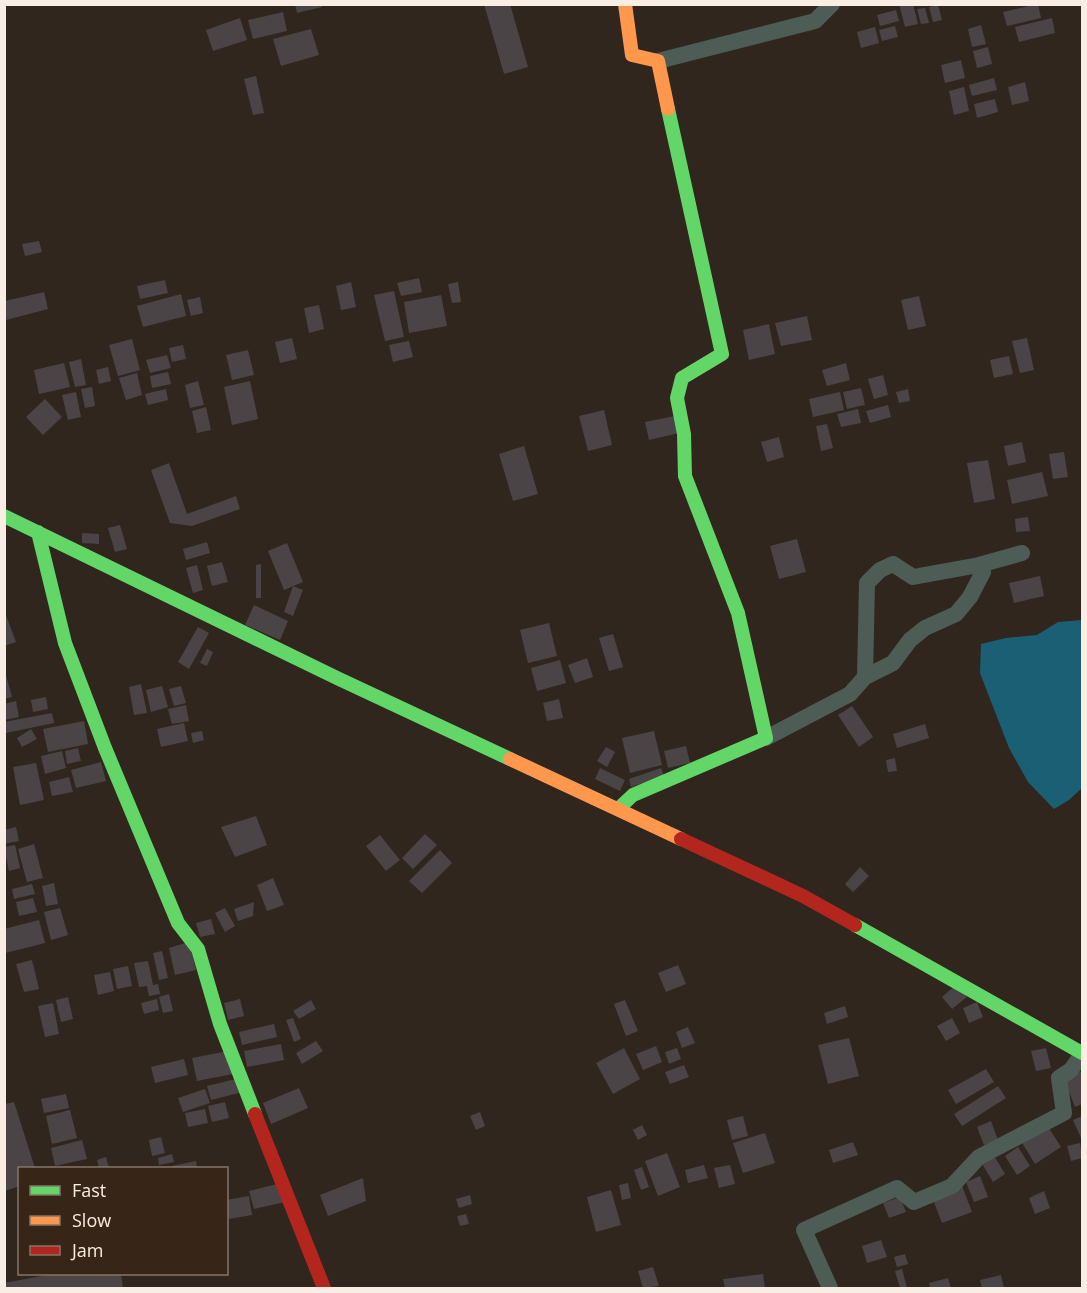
<svg xmlns="http://www.w3.org/2000/svg" width="1087" height="1293" font-family="'Open Sans',sans-serif">
	<rect width="100%" height="100%" fill="#30261e"/>
	<path fill="#1a5f73" d="M1082 620V788L1069 800 1054 809 1028 782 1009 748 980 673 981 644 1006 638 1037 635 1058 622Z"/>
	<path fill="#4a4446" d="M295 4H322V7L297 13Z
		M484 4H510L528 67 504 74Z
		M899 4H913L918 24 905 27Z
		M1038 4 1041 18 1007 26 1003 12Z
		M938 5 942 20 933 22 929 7Z
		M925 8 929 23 921 24 917 9Z
		M896 10 899 21 880 26 877 15Z
		M283 12 287 31 253 39 248 20Z
		M240 18 247 40 213 51 206 30Z
		M1052 18 1055 33 1019 42 1015 27Z
		M981 25 986 44 972 47 968 29Z
		M895 26 898 37 882 41 879 30Z
		M875 27 879 43 861 48 857 32Z
		M311 29 319 55 281 66 273 39Z
		M988 47 992 64 977 68 973 51Z
		M961 60 965 78 945 83 941 65Z
		M256 76 264 113 253 115 244 79Z
		M994 78 997 90 972 96 969 85Z
		M1025 82 1029 101 1012 105 1008 87Z
		M964 87 969 111 954 115 949 91Z
		M995 99 998 112 977 118 974 104Z
		M39 241 42 252 25 256 22 244Z
		M419 278 422 292 401 296 397 283Z
		M165 280 168 293 140 299 137 286Z
		M351 282 356 307 341 310 336 286Z
		M458 282 461 302 452 303 448 284Z
		M394 291 404 337 385 341 374 295Z
		M44 292 48 309 6 320 5 301Z
		M181 294 186 316 143 327 137 306Z
		M441 295 447 326 409 333 404 302Z
		M919 296 926 326 908 330 901 300Z
		M200 297 203 313 191 316 187 300Z
		M319 305 324 329 309 333 304 308Z
		M807 316 812 340 781 346 775 323Z
		M769 324 775 354 749 360 743 330Z
		M292 338 297 359 280 363 275 342Z
		M1027 338 1034 370 1020 373 1012 341Z
		M132 339 140 370 118 376 109 345Z
		M409 341 413 357 393 362 389 345Z
		M183 345 186 359 172 362 169 348Z
		M248 350 254 375 232 380 226 355Z
		M167 355 171 368 150 373 146 360Z
		M1009 356 1013 374 994 378 990 360Z
		M81 359 86 385 75 387 69 362Z
		M64 363 70 387 39 394 34 370Z
		M846 363 850 380 827 386 822 370Z
		M108 367 111 381 99 384 96 370Z
		M168 372 171 384 152 388 150 376Z
		M137 373 142 395 126 400 119 378Z
		M883 375 888 395 874 399 868 379Z
		M198 381 204 405 190 408 185 385Z
		M250 381 258 419 232 425 224 387Z
		M92 387 95 406 85 408 81 389Z
		M861 388 865 405 847 409 843 392Z
		M166 389 168 400 148 405 145 394Z
		M908 389 910 401 899 403 896 392Z
		M76 392 81 417 68 420 62 395Z
		M840 392 844 410 813 417 809 399Z
		M45 399 62 417 43 435 26 417Z
		M888 405 891 417 870 423 866 411Z
		M206 407 211 430 197 433 192 411Z
		M858 409 861 423 841 427 837 414Z
		M604 410 612 445 588 451 579 416Z
		M675 416 679 433 649 440 645 422Z
		M827 424 833 448 821 451 816 426Z
		M779 437 784 457 767 462 761 442Z
		M1022 442 1026 462 1008 466 1004 446Z
		M524 446 538 494 513 501 499 454Z
		M1064 452 1068 477 1053 479 1049 454Z
		M988 460 995 499 974 503 967 463Z
		M169 463 187 514 236 496 240 509 192 526 170 523 151 470Z
		M1042 472 1048 496 1012 504 1007 480Z
		M1028 517 1030 531 1016 532 1015 519Z
		M120 525 127 549 115 552 108 528Z
		M82 533 99 534V544L82 543Z
		M797 539 806 572 779 579 770 546Z
		M207 542 210 553 186 560 183 549Z
		M287 543 303 582 284 590 268 551Z
		M222 562 228 582 212 586 207 566Z
		M261 564V598H256V565Z
		M197 565 203 590 193 593 186 568Z
		M1040 576 1044 596 1014 603 1009 583Z
		M293 586 303 590 293 616 284 612Z
		M254 605 288 621 280 640 245 625Z
		M4 610 16 642 4 646Z
		M549 623 557 656 528 663 520 630Z
		M198 627 209 633 189 669 178 662Z
		M613 634 623 667 609 671 599 638Z
		M207 649 213 652 207 666 200 663Z
		M587 658 593 677 575 683 568 665Z
		M560 660 566 683 537 691 531 668Z
		M4 668 12 697 4 699Z
		M141 684 147 713 134 715 129 687Z
		M162 686 168 707 151 712 146 690Z
		M181 686 186 703 174 706 169 689Z
		M46 697 48 709 33 712 31 700Z
		M559 699 563 718 547 721 543 703Z
		M16 701 19 717 4 720V704Z
		M186 705 189 721 172 724 168 709Z
		M852 706 873 737 859 747 838 715Z
		M52 713 54 723 6 733 4 722Z
		M84 721 88 744 48 752 43 729Z
		M184 723 188 741 161 747 157 729Z
		M925 724 929 738 897 748 893 734Z
		M31 729 37 739 22 747 17 738Z
		M202 731 204 740 193 743 191 733Z
		M654 731 662 765 630 773 622 738Z
		M686 746 690 763 668 768 664 751Z
		M606 747 615 752 607 767 597 761Z
		M78 748 81 761 67 764 65 751Z
		M62 751 66 768 45 774 41 756Z
		M895 758 897 771 888 772 886 760Z
		M101 762 106 781 76 788 71 770Z
		M36 763 44 800 20 805 13 767Z
		M600 768 625 780 620 791 595 779Z
		M661 768 664 776 631 787 629 779Z
		M69 777 73 792 52 796 49 782Z
		M256 816 267 845 235 857 221 827Z
		M16 827 19 841 4 844V830Z
		M425 834 437 845 413 869 402 858Z
		M380 835 400 860 386 871 366 846Z
		M34 844 43 878 27 882 18 849Z
		M15 845 20 868 9 871 4 847Z
		M440 850 452 863 422 893 409 881Z
		M860 867 869 876 853 892 845 884Z
		M273 878 284 905 267 911 257 885Z
		M54 883 58 904 46 906 42 886Z
		M32 884 35 894 14 899 12 889Z
		M33 898 37 912 19 916 16 902Z
		M254 902 253 916 238 921 234 909Z
		M60 908 68 935 51 940 44 912Z
		M225 908 235 926 225 932 215 913Z
		M211 919 215 934 200 937 196 923Z
		M39 920 45 943 5 953 4 929Z
		M189 942 196 970 175 975 169 948Z
		M162 951 168 978 159 980 153 953Z
		M32 960 39 989 24 992 16 964Z
		M148 961 153 985 158 984 160 994 149 996 147 986 139 987 134 963Z
		M678 965 686 984 666 992 658 973Z
		M128 966 132 986 117 989 113 969Z
		M110 972 114 991 98 995 94 975Z
		M956 985 967 997 952 1009 942 997Z
		M169 994 173 1011 163 1013 159 997Z
		M68 997 73 1019 61 1022 56 1000Z
		M157 999 159 1010 144 1014 141 1003Z
		M240 999 244 1016 228 1020 224 1003Z
		M311 1000 316 1009 299 1019 293 1011Z
		M625 1000 638 1031 626 1036 614 1004Z
		M977 1002 983 1017 969 1023 963 1008Z
		M53 1003 59 1034 45 1037 38 1006Z
		M845 1006 848 1017 827 1024 824 1013Z
		M293 1018 301 1039 294 1042 286 1020Z
		M952 1018 960 1033 946 1041 937 1026Z
		M274 1024 277 1037 242 1045 239 1032Z
		M688 1027 695 1043 682 1048 676 1032Z
		M849 1038 859 1076 828 1084 818 1045Z
		M316 1041 323 1051 302 1064 296 1053Z
		M281 1044 284 1060 247 1067 244 1051Z
		M656 1046 662 1062 643 1070 636 1054Z
		M624 1048 640 1079 613 1094 596 1063Z
		M677 1048 681 1059 669 1064 665 1052Z
		M1046 1048 1051 1068 1036 1071 1031 1051Z
		M228 1051 233 1074 197 1081 192 1058Z
		M184 1059 188 1075 155 1083 151 1067Z
		M684 1065 689 1077 670 1084 665 1072Z
		M986 1069 994 1082 956 1104 948 1090Z
		M1082 1071V1104L1075 1107 1064 1079Z
		M236 1079 239 1093 211 1100 207 1086Z
		M998 1086 1006 1098 962 1126 954 1114Z
		M299 1088 308 1108 271 1124 263 1103Z
		M205 1089 210 1103 183 1112 178 1098Z
		M66 1094 69 1108 44 1113 41 1099Z
		M14 1102 35 1168H20V1186L5 1191V1104Z
		M225 1102 229 1118 212 1122 208 1106Z
		M205 1109 208 1123 188 1127 185 1113Z
		M70 1110 77 1138 52 1144 46 1116Z
		M480 1112 485 1126 476 1130 470 1116Z
		M743 1116 748 1136 732 1140 727 1120Z
		M1082 1116V1140L1073 1120Z
		M991 1121 998 1140 984 1145 977 1127Z
		M642 1125 647 1135 638 1140 633 1130Z
		M1047 1125 1061 1147 1035 1164 1021 1141Z
		M765 1133 775 1163 743 1173 733 1143Z
		M161 1137 165 1153 152 1156 149 1140Z
		M82 1140 87 1159 55 1166 51 1148Z
		M853 1142 858 1155 833 1163 829 1150Z
		M1080 1143 1082 1158 1071 1161 1067 1146Z
		M1018 1147 1030 1166 1017 1175 1005 1156Z
		M667 1153 680 1187 658 1196 645 1161Z
		M172 1154 174 1162 159 1165 158 1158Z
		M993 1154 1005 1174 993 1182 981 1162Z
		M106 1157 109 1168H99L97 1160Z
		M196 1161 197 1168H173L172 1166Z
		M704 1165 708 1178 688 1183 685 1170Z
		M730 1165 735 1184 719 1188 714 1168Z
		M642 1167 649 1187 641 1190 634 1170Z
		M980 1176 988 1197 974 1202 966 1182Z
		M363 1178 366 1201 328 1216 320 1195Z
		M281 1183 285 1202 254 1209 249 1191Z
		M628 1183 631 1198 622 1200 619 1185Z
		M962 1186 972 1212 942 1223 932 1197Z
		M611 1190 621 1225 596 1232 587 1197Z
		M1044 1191 1050 1208 1035 1214 1029 1198Z
		M470 1195 472 1204 459 1208 456 1199Z
		M249 1196 252 1215 229 1219 226 1200Z
		M900 1197 906 1212 889 1218 883 1203Z
		M466 1214 469 1224 460 1226 457 1216Z
		M881 1240 887 1257 867 1263 862 1246Z
		M905 1254 908 1264 897 1267 894 1257Z
		M653 1267 659 1286 643 1288 638 1271Z
		M902 1269 907 1288H900L895 1271Z
		M52 1274H121L123 1288H4V1283Z
		M763 1274 765 1288H725L723 1279Z
		M1001 1275 1004 1288H982L980 1280Z
		M948 1278 951 1288H930L929 1283Z"/>
	<g fill="none" stroke-linecap="round" stroke-linejoin="round">
		<path stroke="#4d5d56" stroke-width="16" d="M658 61 815 21 832 4
			M865 677 893 663 910 640 925 628 956 614 970 597 983 572 979 565
			M766 738 850 694 865 677 867 583 880 570 893 564 913 577 979 565 1022 553
			M830 1288 804 1230 897 1188 914 1202 952 1186 979 1157 1064 1113 1059 1078 1071 1070 1082 1054"/>
		<path stroke="#63d668" stroke-width="14" d="M4 516 337 678 510 759
			M38 532 65 643 105 748 178 923 198 949 220 1024 255 1114
			M618 809 633 795 766 738 738 613 685 476 684 434 677 398 682 378 722 354 668 109
			M855 925 1082 1053"/>
		<path stroke="#ff974d" stroke-width="14" d="M625 4 632 55 658 61 668 109
			M510 759 681 839"/>
		<path stroke="#b3261e" stroke-width="14" d="M681 839 803 896 855 925
			M255 1114 324 1288"/>
	</g>
	<rect width="1087" height="1293" fill="none" stroke="#faede4" stroke-width="12"/>
	<rect x="18" y="1167" width="210" height="108" fill="#372517" stroke="#857569" stroke-width="1.5"/>
	<rect x="30" y="1186" width="30" height="9" fill="#63d668" stroke="#857569" stroke-width="1.5"/>
	<text x="72" y="1197" font-size="18" fill="#faede4">Fast</text>
	<rect x="30" y="1216" width="30" height="9" fill="#ff974d" stroke="#857569" stroke-width="1.5"/>
	<text x="72" y="1227" font-size="18" fill="#faede4">Slow</text>
	<rect x="30" y="1246" width="30" height="9" fill="#b3261e" stroke="#857569" stroke-width="1.5"/>
	<text x="72" y="1257" font-size="18" fill="#faede4">Jam</text>
</svg>
